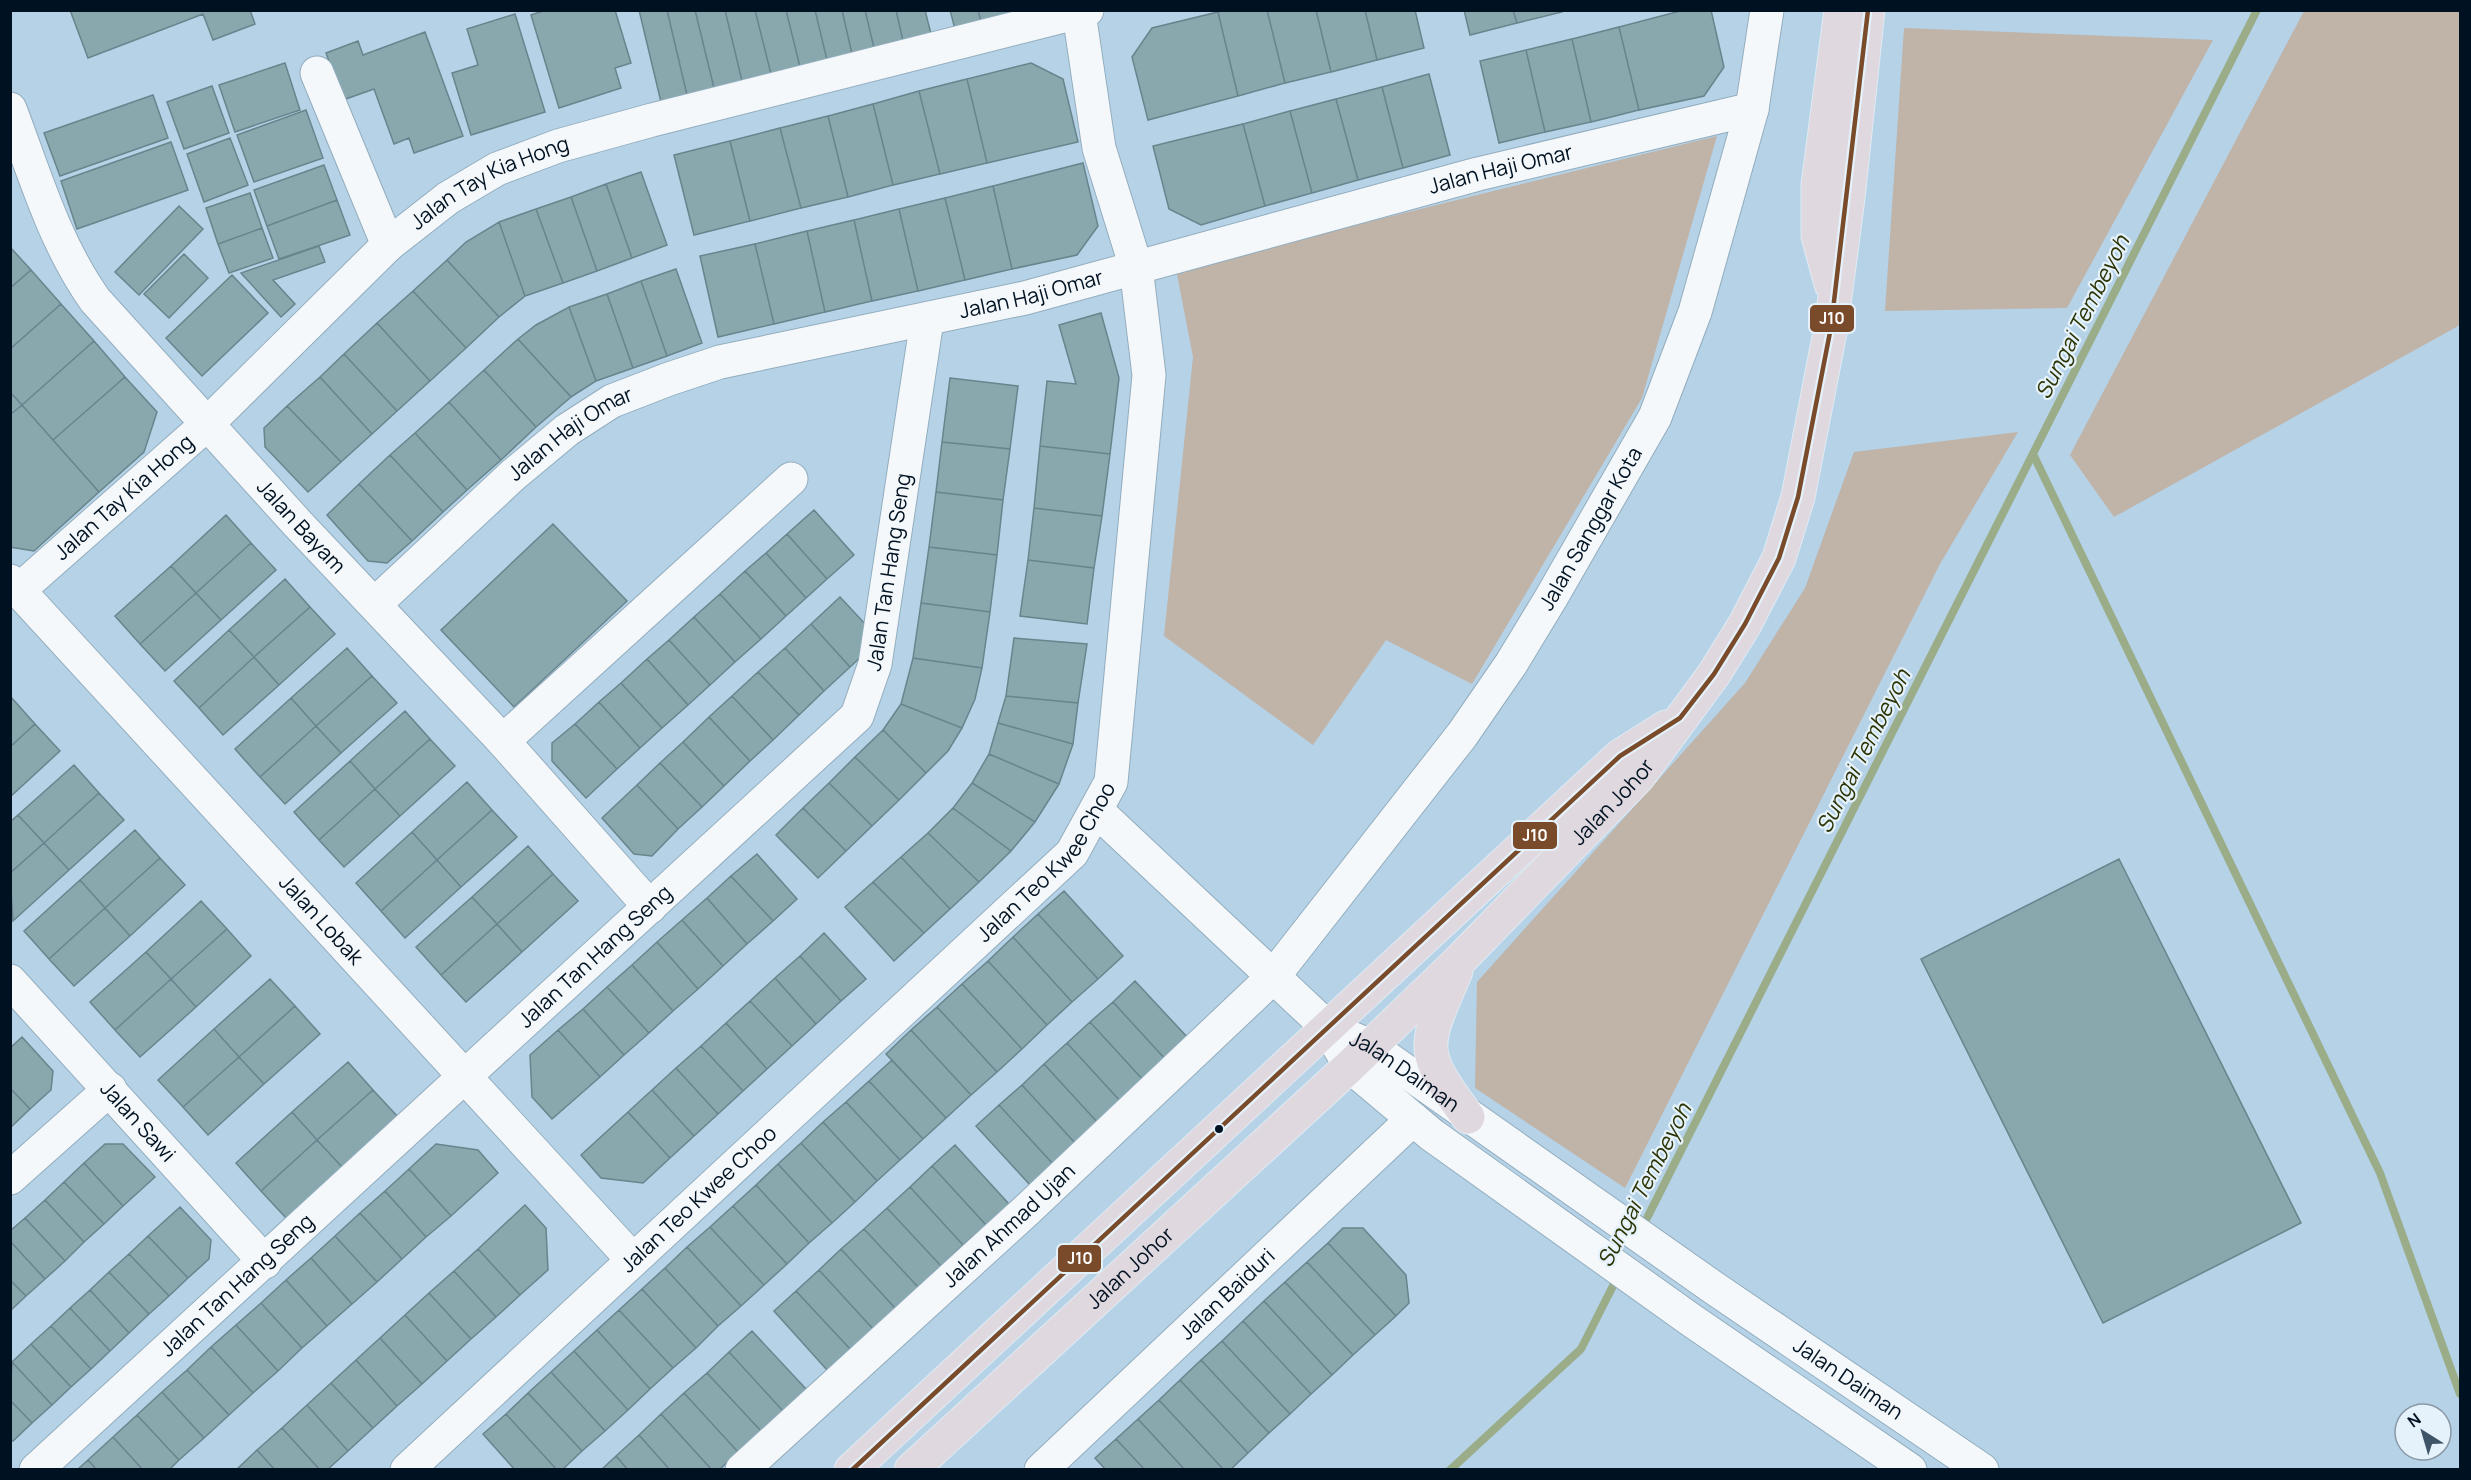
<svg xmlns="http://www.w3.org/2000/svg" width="2471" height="1480" font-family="Manrope,sans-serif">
	<rect width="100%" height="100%" fill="#b5d2e7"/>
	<path fill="#c0b3a8" d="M2304 11H2460V325L2114 517 2070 455Z
		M1904 28 2213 40 2067 308 1885 311Z
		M1717 136 1642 398 1472 684 1386 640 1313 745 1164 636 1193 357 1176 269Z
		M2018 432 1940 564 1625 1188 1475 1088 1477 982 1745 683 1805 588 1854 452Z"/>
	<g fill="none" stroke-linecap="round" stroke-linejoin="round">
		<path stroke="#9aac88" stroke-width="8" d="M2033 454 2380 1173 2460 1394
			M1642 1228 2257 10
			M1450 1470 1581 1349 1618 1276"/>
	</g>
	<path fill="#88a8ae" stroke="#68848c" stroke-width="1.5" d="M70 10H250L255 24 213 40 203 14 88 58Z
		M546 10H615L631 63 615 68 621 88 559 108 531 15Z
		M639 10H667L687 95 661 102Z
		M667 10H695L714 88 687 95Z
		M695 10H725L742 81 714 88Z
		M725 10H755L771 74 742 81Z
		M755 10H786L800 67 771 74Z
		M786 10H815L827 60 800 67Z
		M815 10H842L852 54 827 60Z
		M842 10H865L874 48 852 54Z
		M865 10H896L903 41 874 48Z
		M896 10H925L931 34 903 41Z
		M950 10H978L981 22 955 29Z
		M978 10H1007L1008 16 981 22Z
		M1225 10H1267L1285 83 1238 96 1218 12Z
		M1267 10H1316L1331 72 1285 83Z
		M1316 10H1365L1377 60 1331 72Z
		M1365 10H1415L1424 48 1377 60Z
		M1464 10H1513L1517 23 1470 35Z
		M1513 10H1562V12L1517 23Z
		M1684 10H1711L1724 67 1704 96 1639 110 1619 27Z
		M1218 12 1238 96 1148 120 1132 57 1152 28Z
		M515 14 545 112 471 135 452 73 478 65 467 29Z
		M1619 27 1639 110 1591 122 1572 39Z
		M425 32 463 136 414 153 409 138 394 144 374 89 343 100 326 53 358 41 363 55Z
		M1572 39 1591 122 1545 132 1526 50Z
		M1526 50 1545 132 1499 143 1480 61Z
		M285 63 300 110 235 132 219 85Z
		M1031 63 1063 79 1078 142 987 163 967 79Z
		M1429 74 1450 155 1403 168 1382 87Z
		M967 79 987 163 940 174 919 91Z
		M212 86 229 133 184 149 167 102Z
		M1382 87 1403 168 1358 180 1336 99Z
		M919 91 940 174 893 185 873 104Z
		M153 95 168 138 60 176 44 133Z
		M1336 99 1358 180 1312 193 1290 111Z
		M873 104 893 185 848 197 828 116Z
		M306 110 323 158 254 182 237 135Z
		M1290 111 1312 193 1265 206 1243 124Z
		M828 116 848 197 801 208 780 128Z
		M1243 124 1265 206 1201 225 1169 209 1153 146Z
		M780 128 801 208 750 221 730 141Z
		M230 138 248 185 204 202 187 154Z
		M730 141 750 221 694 235 674 155Z
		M171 142 188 190 77 229 61 181Z
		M1083 163 1098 226 1077 255 1012 269 993 186Z
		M324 165 337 200 267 226 254 190Z
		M641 172 667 245 632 258 606 184Z
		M606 184 632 258 597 271 571 197Z
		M993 186 1012 269 965 280 945 198Z
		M250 193 262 228 218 244 206 208Z
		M571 197 597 271 563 283 536 209Z
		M945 198 965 280 918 291 899 209Z
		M337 200 350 235 279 259 267 226Z
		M179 206 203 229 139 295 115 272Z
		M536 209 563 283 525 296 499 222Z
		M899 209 918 291 872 301 854 220Z
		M854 220 872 301 825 312 807 231Z
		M499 222 525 296 499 317 447 260 466 242Z
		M262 228 273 258 229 273 218 244Z
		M807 231 825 312 774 324 755 244Z
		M755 244 774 324 718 337 700 256Z
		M319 246 325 262 273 280 295 304 281 317 241 273Z
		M10 247 31 270 10 288Z
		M184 254 208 278 169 318 144 294Z
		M447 260 499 317 466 348 413 291Z
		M676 269 702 343 667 356 641 281Z
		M31 270 61 304 10 349V288Z
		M232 275 268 313 202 376 166 338Z
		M641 281 667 356 633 368 607 294Z
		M413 291 466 348 430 381 377 323Z
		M607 294 633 368 596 381 569 307Z
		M61 304 94 341 22 405 10 392V349Z
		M569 307 596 381 571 397 518 339 536 325Z
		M1101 313 1119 378 1110 454 1040 446 1047 381 1076 384 1059 325Z
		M377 323 430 381 397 411 344 354Z
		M518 339 571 397 536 427 484 370Z
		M94 341 125 377 53 440 22 405Z
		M344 354 397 411 372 434 320 377Z
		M484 370 536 427 501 460 449 402Z
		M125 377 157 412 144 452 99 492 53 440Z
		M320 377 372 434 341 462 287 406Z
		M950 378 1018 386 1010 449 942 442Z
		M10 392 22 405 10 415Z
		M449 402 501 460 467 490 415 433Z
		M22 405 99 492 34 551 10 547V415Z
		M287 406 341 462 308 492 265 447 264 428Z
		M415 433 467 490 443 512 390 455Z
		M942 442 1010 449 1003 500 936 492Z
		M1040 446 1110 454 1102 516 1034 508Z
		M390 455 443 512 412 541 359 484Z
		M359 484 412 541 387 563 368 561 327 515Z
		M936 492 1003 500 997 555 929 547Z
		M1034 508 1102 516 1094 568 1028 560Z
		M814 510 854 555 827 579 787 534Z
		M226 515 251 543 196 593 171 566Z
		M553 524 627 601 514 707 441 630Z
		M787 534 827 579 806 598 766 553Z
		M251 543 276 570 221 620 196 593Z
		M929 547 997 555 990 612 921 603Z
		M766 553 806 598 786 616 745 571Z
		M1028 560 1094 568 1087 624 1020 616Z
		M171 566 196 593 140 644 115 616Z
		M745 571 786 616 761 639 720 594Z
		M285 579 310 607 254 657 229 630Z
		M196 593 221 620 165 671 140 644Z
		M720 594 761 639 735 662 694 617Z
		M840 597 867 626 865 653 850 667 811 624Z
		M921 603 990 612 982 668 913 658Z
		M310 607 335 634 279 685 254 657Z
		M694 617 735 662 710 685 669 640Z
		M811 624 850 667 824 691 785 648Z
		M229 630 254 657 199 708 174 681Z
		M1014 638 1087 644 1078 703 1006 696Z
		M669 640 710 685 688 705 647 659Z
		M347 648 372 676 316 726 291 698Z
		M785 648 824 691 799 715 758 672Z
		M254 657 279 685 223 735 199 708Z
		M913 658 982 668 975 699 962 728 901 704Z
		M647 659 688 705 662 728 621 683Z
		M758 672 799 715 773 740 732 696Z
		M372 676 397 703 341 753 316 726Z
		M621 683 662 728 640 748 599 702Z
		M10 696 35 724 10 747Z
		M732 696 773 740 750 761 709 717Z
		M1006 696 1078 703 1073 744 998 723Z
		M291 698 316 726 260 777 235 749Z
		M599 702 640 748 617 769 575 724Z
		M901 704 962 728 948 751 926 773 883 730Z
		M405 711 430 739 375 789 350 761Z
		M709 717 750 761 724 786 683 742Z
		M998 723 1073 744 1059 784 989 754Z
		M35 724 60 751 10 797V747Z
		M575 724 617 769 586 798 552 761V743Z
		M316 726 341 753 285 804 260 777Z
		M883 730 926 773 899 800 855 757Z
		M430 739 455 766 400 816 375 789Z
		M683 742 724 786 702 807 660 763Z
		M989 754 1059 784 1035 822 972 783Z
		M855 757 899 800 872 826 829 783Z
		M350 761 375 789 319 840 294 812Z
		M660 763 702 807 678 829 637 785Z
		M74 765 99 793 44 843 18 815Z
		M467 782 492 810 437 860 412 832Z
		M829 783 872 826 846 851 803 808Z
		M972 783 1035 822 1011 851 953 808Z
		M637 785 678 829 652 856 634 854 602 818Z
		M375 789 400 816 344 867 319 840Z
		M99 793 124 820 69 870 44 843Z
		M803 808 846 851 818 878 776 835Z
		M953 808 1011 851 979 882 928 833Z
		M492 810 517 837 461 887 437 860Z
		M18 815 44 843 10 873V822Z
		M135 830 160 858 105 908 80 880Z
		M412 832 437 860 381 911 356 883Z
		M928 833 979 882 950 909 901 857Z
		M44 843 69 870 13 921 10 873Z
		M528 846 553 874 497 924 472 897Z
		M757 854 797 899 773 921 731 876Z
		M901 857 950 909 924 933 873 882Z
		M160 858 185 885 130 936 105 908Z
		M2119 859 2301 1223 2103 1323 1921 959Z
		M437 860 461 887 405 938 381 911Z
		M553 874 578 901 522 952 497 924Z
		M731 876 773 921 747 944 707 898Z
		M80 880 105 908 49 959 24 931Z
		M873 882 924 933 894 961 845 907Z
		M1064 891 1123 956 1098 979 1038 914Z
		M472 897 497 924 441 975 416 947Z
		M707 898 747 944 723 966 682 920Z
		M201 901 227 929 171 979 146 952Z
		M105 908 130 936 74 986 49 959Z
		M1038 914 1098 979 1072 1002 1013 937Z
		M682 920 723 966 698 989 657 942Z
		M497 924 522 952 466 1002 441 975Z
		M227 929 251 956 196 1007 171 979Z
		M824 933 866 979 841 1001 800 956Z
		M1013 937 1072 1002 1047 1025 988 961Z
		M657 942 698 989 673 1011 632 965Z
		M146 952 171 979 115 1030 90 1002Z
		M800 956 841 1001 816 1024 775 978Z
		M988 961 1047 1025 1022 1049 962 984Z
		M632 965 673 1011 649 1033 607 987Z
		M775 978 816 1024 792 1046 750 1001Z
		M171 979 196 1007 140 1057 115 1030Z
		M270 979 295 1006 239 1057 214 1029Z
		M1135 981 1189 1039 1166 1060 1113 1002Z
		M962 984 1022 1049 997 1072 937 1007Z
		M607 987 649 1033 624 1055 583 1009Z
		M750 1001 792 1046 767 1069 726 1023Z
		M1113 1002 1166 1060 1144 1081 1090 1022Z
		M295 1006 320 1034 264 1084 239 1057Z
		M937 1007 997 1072 971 1095 911 1030Z
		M583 1009 624 1055 600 1077 558 1030Z
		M1090 1022 1144 1081 1121 1102 1067 1043Z
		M726 1023 767 1069 743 1091 701 1046Z
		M214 1029 239 1057 183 1107 158 1080Z
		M558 1030 600 1077 552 1119 532 1097 530 1055Z
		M911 1030 971 1095 946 1118 886 1054Z
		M22 1037 53 1071 51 1090 30 1109 10 1088V1048Z
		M1067 1043 1121 1102 1098 1123 1044 1064Z
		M701 1046 743 1091 718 1114 676 1068Z
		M239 1057 264 1084 208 1135 183 1107Z
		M892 1060 946 1118 923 1139 869 1081Z
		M348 1062 373 1090 317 1140 292 1112Z
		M1044 1064 1098 1123 1075 1143 1022 1085Z
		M676 1068 718 1114 694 1136 652 1090Z
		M869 1081 923 1139 900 1160 846 1102Z
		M1022 1085 1075 1143 1053 1164 999 1105Z
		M10 1088 30 1109 11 1127H10Z
		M373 1090 398 1117 342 1167 317 1140Z
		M652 1090 694 1136 670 1158 628 1112Z
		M846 1102 900 1160 877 1181 823 1122Z
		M999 1105 1053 1164 1030 1185 976 1126Z
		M292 1112 317 1140 261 1191 236 1163Z
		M628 1112 670 1158 643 1183 601 1178 581 1155Z
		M823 1122 877 1181 855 1202 801 1143Z
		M317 1140 342 1167 286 1218 261 1191Z
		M801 1143 855 1202 832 1223 778 1164Z
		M105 1144H123L155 1177 123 1206 84 1163Z
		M436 1144 478 1150 498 1173 451 1216 409 1169Z
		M955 1145 1009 1204 986 1225 932 1166Z
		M84 1163 123 1206 104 1224 64 1182Z
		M778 1164 832 1223 809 1243 756 1185Z
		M932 1166 986 1225 963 1245 910 1187Z
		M409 1169 451 1216 426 1237 385 1191Z
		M64 1182 104 1224 84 1242 45 1200Z
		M756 1185 809 1243 787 1264 733 1206Z
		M910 1187 963 1245 941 1266 887 1208Z
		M385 1191 426 1237 402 1259 360 1213Z
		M45 1200 84 1242 65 1261 25 1218Z
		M525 1205 546 1228 548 1270 520 1295 478 1249Z
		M733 1206 787 1264 764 1285 710 1227Z
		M180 1207 211 1240 209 1259 188 1278 148 1236Z
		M887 1208 941 1266 918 1287 864 1229Z
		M360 1213 402 1259 377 1282 335 1236Z
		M25 1218 65 1261 45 1279 10 1241V1231Z
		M710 1227 764 1285 741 1306 687 1247Z
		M1343 1228H1363L1406 1275 1409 1303 1396 1316 1328 1243Z
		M864 1229 918 1287 895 1308 841 1249Z
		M148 1236 188 1278 169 1296 129 1254Z
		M335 1236 377 1282 352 1304 311 1258Z
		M10 1241 45 1279 26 1296 10 1280Z
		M1328 1243 1396 1316 1375 1335 1307 1262Z
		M687 1247 741 1306 718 1326 665 1268Z
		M478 1249 520 1295 496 1317 454 1271Z
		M841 1249 895 1308 873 1329 819 1270Z
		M129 1254 169 1296 149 1314 109 1272Z
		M311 1258 352 1304 327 1326 286 1280Z
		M1307 1262 1375 1335 1353 1355 1285 1282Z
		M665 1268 718 1326 696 1348 642 1289Z
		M819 1270 873 1329 850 1349 796 1291Z
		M454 1271 496 1317 471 1339 429 1293Z
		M109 1272 149 1314 129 1333 90 1290Z
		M10 1280 26 1296 10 1311Z
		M286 1280 327 1326 302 1348 261 1303Z
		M1285 1282 1353 1355 1332 1375 1264 1301Z
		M642 1289 696 1348 673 1368 619 1310Z
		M90 1290 129 1333 110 1351 70 1308Z
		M796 1291 850 1349 827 1370 774 1311Z
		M429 1293 471 1339 447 1361 405 1315Z
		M1264 1301 1332 1375 1311 1394 1243 1321Z
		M261 1303 302 1348 278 1371 236 1325Z
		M70 1308 110 1351 91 1369 51 1326Z
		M619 1310 673 1368 650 1389 597 1330Z
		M405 1315 447 1361 422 1384 380 1338Z
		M1243 1321 1311 1394 1290 1414 1222 1341Z
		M236 1325 278 1371 253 1393 211 1347Z
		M51 1326 91 1369 71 1387 31 1344Z
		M597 1330 650 1389 628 1410 574 1351Z
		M752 1331 806 1389 783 1411 729 1352Z
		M380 1338 422 1384 397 1406 356 1360Z
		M1222 1341 1290 1414 1269 1433 1201 1360Z
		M31 1344 71 1387 52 1405 12 1362Z
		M211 1347 253 1393 229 1415 187 1370Z
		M574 1351 628 1410 605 1431 551 1372Z
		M729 1352 783 1411 761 1431 707 1373Z
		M356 1360 397 1406 373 1428 331 1383Z
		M1201 1360 1269 1433 1248 1453 1180 1380Z
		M12 1362 52 1405 32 1423 10 1400Z
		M187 1370 229 1415 204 1438 162 1392Z
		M551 1372 605 1431 582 1451 528 1393Z
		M707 1373 761 1431 738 1452 684 1393Z
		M1180 1380 1248 1453 1230 1470H1224L1159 1400Z
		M331 1383 373 1428 348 1451 307 1405Z
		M162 1392 204 1438 179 1460 137 1415Z
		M528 1393 582 1451 562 1470H557L506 1414Z
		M684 1393 738 1452 719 1470H712L661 1414Z
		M10 1400 32 1423 13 1441 10 1439Z
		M1159 1400 1224 1470H1185L1138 1419Z
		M307 1405 348 1451 327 1470H320L282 1428Z
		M506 1414 557 1470H515L483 1434Z
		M661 1414 712 1470H670L639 1435Z
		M137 1415 179 1460 169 1470H143L113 1437Z
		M1138 1419 1185 1470H1145L1116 1439Z
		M282 1428 320 1470H275L257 1450Z
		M639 1435 670 1470H628L616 1456Z
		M113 1437 143 1470H97L88 1460Z
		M1116 1439 1145 1470H1106L1095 1458Z
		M257 1450 275 1470H236Z
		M616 1456 628 1470H601Z
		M88 1460 97 1470H77Z"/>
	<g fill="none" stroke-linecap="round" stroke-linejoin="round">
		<defs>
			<g id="minor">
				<path d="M317 73 388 245"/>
				<path id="s1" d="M10 109C35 175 54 242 95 300L297 523 503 741 650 907"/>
				<path id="s2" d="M10 581 633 1260"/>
				<path id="s3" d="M19 590 206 425 388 245 448 198 497 169 558 146 652 120 1087 10"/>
				<path id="s4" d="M375 604 513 475 567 430 612 401 669 379 720 362 1025 298 1478 174 1752 109"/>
				<path d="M503 741 791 479"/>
				<path d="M1096 810 1328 1028 1350 1066 1432 1135 1691 1320 1910 1470"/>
				<path id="s5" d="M10 981 265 1262"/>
				<path id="s6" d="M1345 1035 1370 1046 1714 1288 1982 1470"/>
				<path d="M10 1178 110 1089"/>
				<path id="s7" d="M36 1470 857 716 875 664 927 320"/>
				<path id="s8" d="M407 1470 1072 853 1111 782 1149 375 1136 267 1099 148 1079 13"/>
				<path id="s9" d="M742 1470 1029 1208 1272 978 1462 735 1511 664 1551 598 1655 417 1695 312 1752 109 1767 10"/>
				<path id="s10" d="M1041 1470 1413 1119"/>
			</g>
			<g id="highway">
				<path d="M1831 284 1818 236V185L1841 10"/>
				<path d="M1456 971C1424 1047 1417 1049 1468 1117"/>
				<path d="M851 1470 1620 756 1666 727"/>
				<path id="s11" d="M911 1470 1350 1066 1461 959 1639 776 1714 674 1745 624 1779 558 1798 497 1831 327 1848 198 1868 10"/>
			</g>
		</defs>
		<use href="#minor" stroke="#93adbe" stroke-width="35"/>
		<use href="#highway" stroke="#deebf4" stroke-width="35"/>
		<use href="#minor" stroke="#f4f8fb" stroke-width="33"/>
		<use href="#highway" stroke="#e0d8df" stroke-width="33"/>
		<defs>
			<path id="bus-1" d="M852 1470 1620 756 1680 718 1714 674 1745 624 1779 558 1798 497 1831 327 1868 10"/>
		</defs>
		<use href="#bus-1" stroke="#e5f2fb" stroke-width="9"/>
		<use href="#bus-1" stroke="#7a4b2a" stroke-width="4.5"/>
	</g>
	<circle fill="#001222" stroke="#e5f2fb" stroke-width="2" cx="1219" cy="1129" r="5"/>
	<g text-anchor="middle" stroke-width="4.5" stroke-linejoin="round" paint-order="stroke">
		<g font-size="21" fill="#001222" stroke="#e5f2fb">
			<text dy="7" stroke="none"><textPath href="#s4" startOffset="1232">Jalan Haji Omar</textPath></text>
			<text dy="7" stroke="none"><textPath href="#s3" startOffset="626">Jalan Tay Kia Hong</textPath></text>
			<text dy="7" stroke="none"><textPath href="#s4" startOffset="746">Jalan Haji Omar</textPath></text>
			<text dy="7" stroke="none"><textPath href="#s4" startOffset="260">Jalan Haji Omar</textPath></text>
			<text dy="7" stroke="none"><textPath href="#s3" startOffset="140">Jalan Tay Kia Hong</textPath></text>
			<text dy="7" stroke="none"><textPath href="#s1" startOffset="516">Jalan Bayam</textPath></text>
			<text dy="7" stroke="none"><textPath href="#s9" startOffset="1275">Jalan Sanggar Kota</textPath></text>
			<text dy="7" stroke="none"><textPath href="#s7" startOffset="1263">Jalan Tan Hang Seng</textPath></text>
			<text dy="7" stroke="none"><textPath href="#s11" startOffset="969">Jalan Johor</textPath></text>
			<text dy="7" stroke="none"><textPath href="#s8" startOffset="884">Jalan Teo Kwee Choo</textPath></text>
			<text dy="7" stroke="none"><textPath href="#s2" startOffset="460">Jalan Lobak</textPath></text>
			<text dy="7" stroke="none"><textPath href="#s7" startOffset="759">Jalan Tan Hang Seng</textPath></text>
			<text dy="7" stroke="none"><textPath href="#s6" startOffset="70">Jalan Daiman</textPath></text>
			<text dy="7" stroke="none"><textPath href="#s5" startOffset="190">Jalan Sawi</textPath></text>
			<text dy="7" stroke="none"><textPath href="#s8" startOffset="398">Jalan Teo Kwee Choo</textPath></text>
			<text dy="7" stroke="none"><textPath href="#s9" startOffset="362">Jalan Ahmad Ujan</textPath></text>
			<text dy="7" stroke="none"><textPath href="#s11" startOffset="298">Jalan Johor</textPath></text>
			<text dy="7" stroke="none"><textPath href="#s7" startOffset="273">Jalan Tan Hang Seng</textPath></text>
			<text dy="7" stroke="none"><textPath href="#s10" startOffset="256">Jalan Baiduri</textPath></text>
			<text dy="7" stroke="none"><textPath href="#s6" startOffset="610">Jalan Daiman</textPath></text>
		</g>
		<g font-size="22" font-style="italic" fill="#2c3404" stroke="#e5f2fb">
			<text transform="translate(2082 317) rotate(-63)" y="8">Sungai Tembeyoh</text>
			<text transform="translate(1863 751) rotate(-63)" y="8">Sungai Tembeyoh</text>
			<text transform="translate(1644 1185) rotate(-63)" y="8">Sungai Tembeyoh</text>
		</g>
	</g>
	<g stroke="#e5f2fb" stroke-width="2">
		<rect x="1809" y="304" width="46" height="29" rx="6" fill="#7a4b2a"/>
		<rect x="1512" y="821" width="46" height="29" rx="6" fill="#7a4b2a"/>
		<rect x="1057" y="1244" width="45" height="29" rx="6" fill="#7a4b2a"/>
	</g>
	<g font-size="16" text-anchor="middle" font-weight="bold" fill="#fff">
		<text x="1832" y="324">J10</text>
		<text x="1535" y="841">J10</text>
		<text x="1080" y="1264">J10</text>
	</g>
	<rect width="2471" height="1480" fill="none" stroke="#001222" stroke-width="24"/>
	<g transform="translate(2423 1432) rotate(323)"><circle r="28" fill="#e5f2fb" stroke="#8998a4" stroke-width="1.5"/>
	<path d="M0-4.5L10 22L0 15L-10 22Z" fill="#3f5567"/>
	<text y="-9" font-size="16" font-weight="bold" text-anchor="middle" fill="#001222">N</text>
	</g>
</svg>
